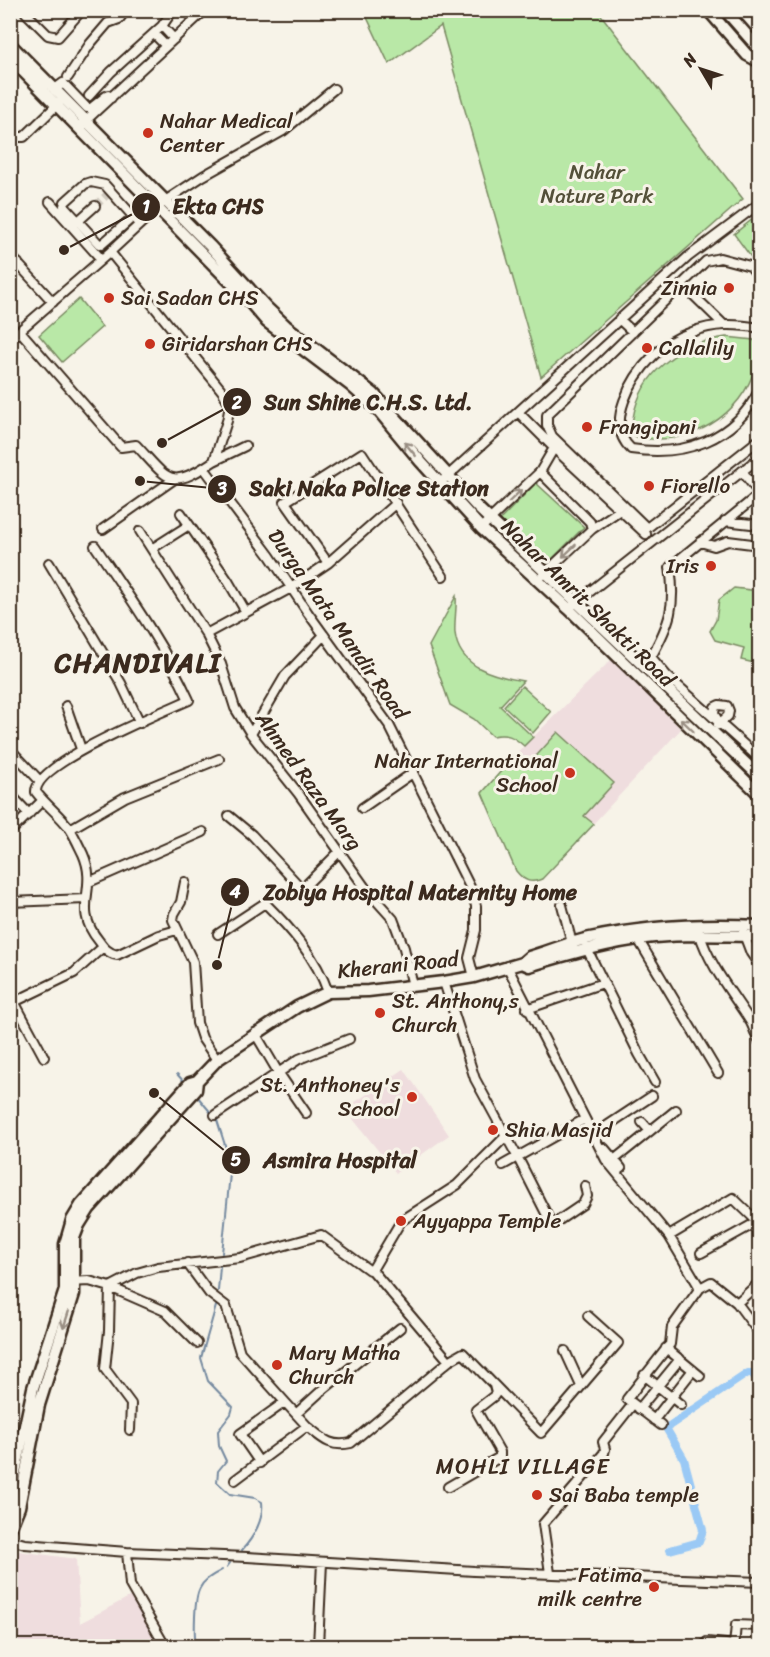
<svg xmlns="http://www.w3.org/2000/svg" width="770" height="1657" font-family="Sriracha,sans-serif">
	<rect width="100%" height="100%" fill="#f7f3e8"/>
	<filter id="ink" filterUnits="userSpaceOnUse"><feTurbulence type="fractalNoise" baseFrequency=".0167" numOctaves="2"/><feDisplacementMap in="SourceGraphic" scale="12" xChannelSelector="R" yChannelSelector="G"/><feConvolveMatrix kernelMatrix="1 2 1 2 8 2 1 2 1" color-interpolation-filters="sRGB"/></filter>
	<g filter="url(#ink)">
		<path fill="#efddde" d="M611 660 681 729 542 879 535 882H529L521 878 516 871 482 793 516 754Z
			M404 1069 449 1135 396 1173 345 1109Z
			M11 1550 76 1559 80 1623 131 1596 158 1646H11Z"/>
		<path fill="#b9e8a7" stroke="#7a8962" stroke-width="1.5" d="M364 11H598L743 199 541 377 441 26 389 64Z
			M759 214V268L734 234Z
			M79 299 102 327 62 362 39 335Z
			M726 337 754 340 758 347C757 399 708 440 657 439 651 439 640 440 635 436 630 432 632 424 633 418 641 372 680 343 726 337Z
			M536 483 584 527 544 567 496 524Z
			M734 588 759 591V664L741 660 744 648 715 640 710 631 716 620 719 600Z
			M456 596C457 609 454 621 455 633 459 668 494 676 523 681L500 706 533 737 524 746C513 736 507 733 492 736L474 719 450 705 429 646Z
			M522 686 551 712 533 733 504 706Z
			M558 732 614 783 584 816 594 824 542 879C531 884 524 881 516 871L482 793 516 754 528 765Z"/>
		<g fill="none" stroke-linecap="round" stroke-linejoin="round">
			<path stroke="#74899f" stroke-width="2" d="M177 1074 185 1083
				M197 1096 217 1120 231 1164 222 1253
				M218 1291 220 1266
				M216 1306 201 1358 208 1381 233 1407 231 1414 218 1431 219 1446 226 1461 218 1471 217 1482 230 1494 255 1498 262 1502C264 1519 254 1537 242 1550
				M227 1567 230 1563
				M196 1646C194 1635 194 1598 200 1588 204 1579 214 1575 222 1570"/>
			<path stroke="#9ac9f5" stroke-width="8" d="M670 1550 699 1542 703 1530 684 1459 666 1428 748 1373H752L760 1385"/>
			<path stroke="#d1cbc0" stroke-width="8" stroke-dasharray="8 4" stroke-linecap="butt" d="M95 206 110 192"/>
			<defs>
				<path id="street" d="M27 10 26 13 48 35 58 37 82 10
					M162 26 174 39
					M154 34 166 46
					M68 77 90 44 108 23 119 19 126 10
					M55 89 63 83 87 108H91L106 96 108 95 111 98
					M89 96 111 72 162 26 173 10
					M82 124 205 10
					M10 129 18 137H24L60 102
					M50 202 101 259
					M133 217 101 245 99 244 64 206 65 202 85 184 91 182 105 185 140 224
					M76 223 95 206
					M10 255 53 302
					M10 269 18 263
					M760 277 750 266 720 258 706 261 547 415V425L552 436 647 528 760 439
					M682 284 724 325
					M619 319 633 332
					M760 328C736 324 714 323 692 332 677 337 664 345 653 356 632 377 604 424 631 449 684 457 734 441 760 389
					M20 331 121 447 136 445C169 480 169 491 214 461L227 421 230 405 223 392 110 252
					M10 339 110 252 165 201 203 176 283 131 334 89
					M554 448 646 534
					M214 461 245 446
					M753 462 760 471
					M204 468 270 556 308 613 389 725 470 887 476 906V930L469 958 474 977
					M742 471 756 489
					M540 472 590 522 592 529
					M440 483 688 257 760 203
					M757 496 670 567C676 606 670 623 651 657L667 676 760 759
					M181 513 228 581 246 612
					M725 521 760 525
					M481 528 540 472 554 448 518 412
					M103 529 173 480
					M140 531 206 634 221 664 235 708 251 734 298 793 366 889 393 919 404 948 413 986
					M700 542 714 546 728 541 760 545
					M95 546C129 596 164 645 189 700 163 712 34 763 36 792 46 805 61 816 70 829 75 837 79 846 83 854 99 890 71 907 99 941 104 948 108 953 117 955L159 935 177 930
					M153 548 189 525
					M49 563 121 683 140 723
					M328 563 285 502 362 453 443 576
					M543 575 592 529 620 510
					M573 605 760 457
					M206 634 291 588 328 563 396 503
					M66 706 81 749
					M717 719 714 714 715 707 719 705 727 706 729 711 728 716 718 725
					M251 734 285 676 324 635
					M10 749 39 780
					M10 794 29 814
					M362 808 414 772
					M229 816 252 835 302 889 339 852
					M70 829 125 797 219 759
					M10 832 43 800
					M89 882 203 832
					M185 882 181 902 174 914 173 920 193 962 197 1023 202 1038 217 1060
					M10 902 86 899
					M562 905 573 947
					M699 932C709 965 732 993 750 1021 754 1027 755 1035 760 1042
					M743 932 751 953 760 966
					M218 934 265 903C291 929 316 957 328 992
					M638 939 718 1073
					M586 947 639 1054 655 1082
					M507 966 606 1160 669 1236 700 1288 711 1282 737 1303 760 1334
					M444 982 475 1079 517 1156 552 1225 583 1204 587 1196 585 1186
					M10 994 44 1057
					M10 1004 74 973 103 947
					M527 1009 603 983
					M255 1033 278 1072 306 1113
					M215 1115 299 1059 349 1039
					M642 1122 650 1131
					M593 1135 652 1096
					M604 1148 621 1168
					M609 1164 676 1110
					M503 1165 585 1119
					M669 1236 733 1198 760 1224
					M701 1253 757 1222
					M187 1263 209 1293 226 1306 240 1352 285 1402
					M372 1270 401 1221 457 1185 506 1136
					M69 1282 89 1281 110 1287 137 1273 158 1267 240 1258 321 1235 369 1270H372L449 1361
					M737 1303 760 1282
					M666 1348 700 1376
					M565 1351 581 1386
					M644 1375 681 1405
					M639 1409 680 1359
					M296 1414 319 1393 400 1328
					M654 1420 693 1370
					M661 1425 627 1399 670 1344 672 1327 700 1288
					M130 1430 131 1404 105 1369 109 1331 110 1287 165 1311 197 1343
					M260 1463 240 1434 285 1402 307 1426
					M235 1480 307 1426C322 1438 330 1448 351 1443L449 1361 463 1353 541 1433 618 1343 588 1316
					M448 1487 500 1457V1452L476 1410 494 1396 496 1393 494 1385
					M10 1540 25 1544 127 1552 247 1557 474 1571 760 1582
					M127 1552 130 1585 165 1646
					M550 1573 543 1524 604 1453 605 1449 603 1442 633 1404
					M707 1642 735 1645
					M318 1646 322 1562
					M734 1646 736 1625 760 1626"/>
				<path id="secondary" d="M708 10 747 55 760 62
					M725 10 760 50
					M10 44 210 246 267 308 286 326 374 394 478 508 760 777
					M10 58 248 300 267 322 350 385 378 410 421 462 481 528 569 609 760 795
					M522 963 529 966C567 954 605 943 645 938 683 933 721 936 760 936
					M10 1496 33 1388 65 1290V1244L68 1234 72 1220 81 1205 190 1083 197 1081 217 1060 297 1007 328 992 368 991 444 982 474 977 522 963 529 957C549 951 570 942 590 938 646 926 703 923 760 926
					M10 1529 19 1507 39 1405 74 1294V1238L79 1225 89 1209 196 1090 197 1081"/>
			</defs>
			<use href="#street" stroke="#3b2a1e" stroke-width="12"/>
			<use href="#secondary" stroke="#3b2a1e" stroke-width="15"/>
			<use href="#street" stroke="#f7f3e8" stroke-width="8"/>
			<use href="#secondary" stroke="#f7f3e8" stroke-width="10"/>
		</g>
		<defs><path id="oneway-shaft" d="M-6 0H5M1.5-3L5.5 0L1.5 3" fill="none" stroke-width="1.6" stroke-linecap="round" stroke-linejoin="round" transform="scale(1.5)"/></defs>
		<g stroke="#998e83">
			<use href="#oneway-shaft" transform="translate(410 449) rotate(-130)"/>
			<use href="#oneway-shaft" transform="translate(515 496) rotate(-44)"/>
			<use href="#oneway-shaft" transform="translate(569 551) rotate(137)"/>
			<use href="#oneway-shaft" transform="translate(687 725) rotate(-136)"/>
			<use href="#oneway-shaft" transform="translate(66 1320) rotate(108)"/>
		</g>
	</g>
	<g fill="#c8321e" stroke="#f7f3e8" stroke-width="2">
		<circle cx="148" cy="133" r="6"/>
		<circle cx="729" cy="288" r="6"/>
		<circle cx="109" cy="298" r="6"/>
		<circle cx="150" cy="344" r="6"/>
		<circle cx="647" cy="348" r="6"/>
		<circle cx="587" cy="427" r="6"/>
		<circle cx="649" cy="486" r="6"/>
		<circle cx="711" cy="566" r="6"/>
		<circle cx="570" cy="773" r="6"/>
		<circle cx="380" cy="1013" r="6"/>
		<circle cx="412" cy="1097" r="6"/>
		<circle cx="493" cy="1130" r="6"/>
		<circle cx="401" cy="1221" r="6"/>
		<circle cx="277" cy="1365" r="6"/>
		<circle cx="537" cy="1495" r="6"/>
		<circle cx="654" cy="1587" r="6"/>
	</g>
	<g text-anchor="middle" stroke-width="6" stroke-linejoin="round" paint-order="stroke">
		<g font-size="21" fill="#3b2a1e" stroke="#f7f3e8" text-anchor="start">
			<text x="160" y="128">Nahar Medical<tspan x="160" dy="24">Center</tspan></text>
			<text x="717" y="295" text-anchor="end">Zinnia</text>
			<text x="121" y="305">Sai Sadan CHS</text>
			<text x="162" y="351">Giridarshan CHS</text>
			<text x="659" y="355">Callalily</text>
			<text x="599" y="434">Frangipani</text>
			<text x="661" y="493">Fiorello</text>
			<text x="699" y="573" text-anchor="end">Iris</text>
			<text x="558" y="768" text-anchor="end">Nahar International<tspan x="558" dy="24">School</tspan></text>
			<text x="392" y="1008">St. Anthony,s<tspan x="392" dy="24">Church</tspan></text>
			<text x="400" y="1092" text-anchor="end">St. Anthoney's<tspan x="400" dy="24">School</tspan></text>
			<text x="505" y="1137">Shia Masjid</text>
			<text x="413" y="1228">Ayyappa Temple</text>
			<text x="289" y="1360">Mary Matha<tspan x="289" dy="24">Church</tspan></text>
			<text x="549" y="1502">Sai Baba temple</text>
			<text x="642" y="1582" text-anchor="end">Fatima<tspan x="642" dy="24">milk centre</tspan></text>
		</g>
		<g font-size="21" fill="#545039" stroke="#f7f3e8">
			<text x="597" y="179">Nahar<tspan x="597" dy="24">Nature Park</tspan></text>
		</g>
		<g font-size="21" fill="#3b2a1e" stroke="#f7f3e8">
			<text transform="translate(588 603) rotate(44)" y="7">Nahar Amrit Shakti Road</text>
			<text transform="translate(338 624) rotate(55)" y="7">Durga Mata Mandir Road</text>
			<text transform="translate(309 781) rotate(54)" y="7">Ahmed Raza Marg</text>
			<text transform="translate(398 965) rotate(-6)" y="7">Kherani Road</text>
		</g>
		<g font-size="22" letter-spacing="1.5" fill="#3b2a1e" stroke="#f7f3e8">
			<text x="523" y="1474">MOHLI VILLAGE</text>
		</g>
		<g font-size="27" font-weight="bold" letter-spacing="1.5" fill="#3b2a1e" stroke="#f7f3e8">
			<text x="138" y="672">CHANDIVALI</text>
		</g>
	</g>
	<path fill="none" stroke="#3b2a1e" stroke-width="2" d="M64 250L146 207M162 443L237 402M140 481L222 489M217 965L235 892M154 1093L236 1160"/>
	<g fill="#3b2a1e" stroke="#f7f3e8" stroke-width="2">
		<circle cx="64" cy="250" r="6"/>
		<circle cx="162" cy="443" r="6"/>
		<circle cx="140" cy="481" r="6"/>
		<circle cx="217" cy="965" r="6"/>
		<circle cx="154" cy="1093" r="6"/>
		<circle cx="146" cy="207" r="15"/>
		<circle cx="237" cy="402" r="15"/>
		<circle cx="222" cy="489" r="15"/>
		<circle cx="235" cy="892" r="15"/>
		<circle cx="236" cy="1160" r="15"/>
	</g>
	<g font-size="18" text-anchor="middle" font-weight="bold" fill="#fff">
		<text x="146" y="213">1</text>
		<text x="237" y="409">2</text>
		<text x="222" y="495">3</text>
		<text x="235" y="898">4</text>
		<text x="236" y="1166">5</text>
	</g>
	<g font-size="22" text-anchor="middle" font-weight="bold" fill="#3b2a1e" stroke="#f7f3e8" stroke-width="6" stroke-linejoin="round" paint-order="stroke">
		<text x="218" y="214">Ekta CHS</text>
		<text x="368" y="410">Sun Shine C.H.S. Ltd.</text>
		<text x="369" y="496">Saki Naka Police Station</text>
		<text x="420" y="900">Zobiya Hospital Maternity Home</text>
		<text x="340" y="1168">Asmira Hospital</text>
	</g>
	<rect width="770" height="1657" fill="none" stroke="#f7f3e8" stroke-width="36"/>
	<rect x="18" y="18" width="734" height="1621" fill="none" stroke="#3b2a1e" stroke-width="2" filter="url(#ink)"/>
	<g transform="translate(701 69) rotate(309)" stroke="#f7f3e8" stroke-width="4.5" paint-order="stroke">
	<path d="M0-4.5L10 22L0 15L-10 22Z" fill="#3b2a1e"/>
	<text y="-9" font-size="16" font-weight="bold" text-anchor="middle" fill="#3b2a1e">N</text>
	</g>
</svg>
